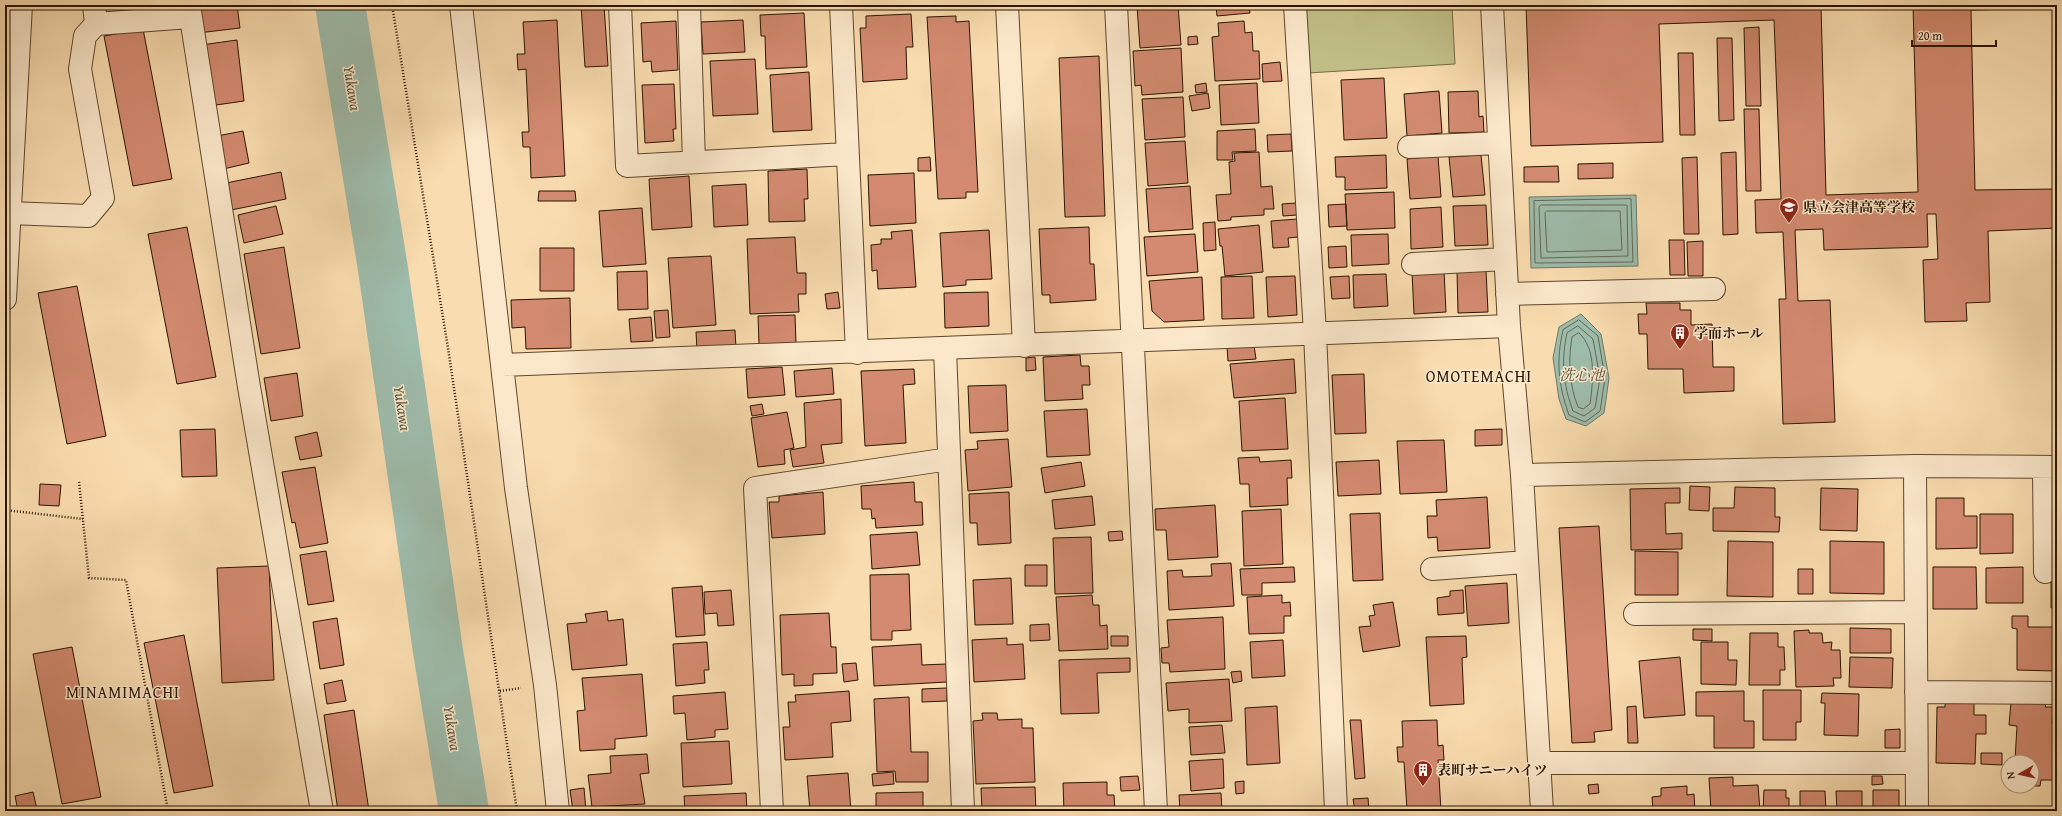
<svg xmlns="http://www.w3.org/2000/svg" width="2062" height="816" font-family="'Gentium Book Plus','Noto Serif JP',serif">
	<rect width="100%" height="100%" fill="#f9dcaf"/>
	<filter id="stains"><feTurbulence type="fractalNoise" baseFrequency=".005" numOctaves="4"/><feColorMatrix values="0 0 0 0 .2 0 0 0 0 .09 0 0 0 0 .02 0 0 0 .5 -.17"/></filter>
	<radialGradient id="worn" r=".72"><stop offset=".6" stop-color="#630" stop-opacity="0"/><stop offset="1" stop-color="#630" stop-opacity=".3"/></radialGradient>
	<path fill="#c1bf88" stroke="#766a44" d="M1304 5H1452L1455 64 1308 73Z"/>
	<path fill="#9ebcab" stroke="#707967" d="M1636 195 1638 266 1531 268 1529 197Z
		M1581 314 1601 334 1609 378 1604 413 1586 426 1566 419 1559 399 1553 358 1559 327Z"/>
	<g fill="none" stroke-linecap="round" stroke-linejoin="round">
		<path stroke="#646856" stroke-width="1" d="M1631 199 1633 262 1535 263 1534 201Z
			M1541 205H1627L1628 256 1541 258 1539 208Z
			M1547 211H1620L1622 250 1547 252 1545 213Z
			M1579 320 1598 336 1605 378 1600 411 1585 422 1569 415C1558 384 1556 361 1563 330Z
			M1578 326 1593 339 1600 378 1595 408 1584 416 1573 411C1563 384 1561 361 1567 333Z
			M1579 333C1597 349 1593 382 1590 404L1583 409 1578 407C1569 384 1568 361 1572 337Z"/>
		<path stroke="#9ebcab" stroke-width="50" d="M340 5 383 269 438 651 464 811"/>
	</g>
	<path fill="#d38a70" stroke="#2b1400" d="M195 5H237L240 28 198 33Z
		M481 5H515L482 9Z
		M581 5H604L608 66 585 67Z
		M702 5H744V6L702 8Z
		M1178 5 1181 45 1140 48 1137 6Z
		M1216 5H1249L1250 13 1217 16Z
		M1526 5H1659V8L1743 5H1882L1821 6 1826 195 1918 192 1913 5H2057V8L1971 10 1975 190 2057 189V228L1988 231 1990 302 1966 303 1967 321 1925 322 1923 260 1938 259 1936 214H1927L1928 247 1824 250 1823 229 1795 230 1798 301 1830 300 1835 422 1783 424 1779 299H1786L1783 232 1756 233 1755 200 1781 199 1774 20 1659 24 1663 142 1531 146Z
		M804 13 807 67 766 69 765 36H761L760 15Z
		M911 14 913 47H906L907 79 863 82 860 28H866V16Z
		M956 16V22L969 21 978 192H966V198L938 199 927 17Z
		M557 20 565 176 531 178 530 147H523L522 132H529L526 69 518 70 517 54H525L523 22Z
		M743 20 745 52 703 54 701 22Z
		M676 21 678 70 652 72 651 61 643 62 641 23Z
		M1244 21 1245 33 1252 32 1253 51H1259L1260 79 1215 81 1212 37 1219 36 1218 23Z
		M1759 27 1761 106H1746L1744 28Z
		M143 29 172 179 133 186 104 36Z
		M1197 36 1198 44 1188 45V37Z
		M1717 38H1732L1734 120 1719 121Z
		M237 40 244 101 209 106 201 45Z
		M1181 48 1183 92 1142 95 1141 85 1135 86 1133 51Z
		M1678 53H1693L1695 135H1680Z
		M1099 56 1105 216 1065 217 1059 58Z
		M755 59 758 114 713 116 710 61Z
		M1280 62 1282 81 1263 82 1262 64Z
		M809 72 812 130 773 132 770 75Z
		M1384 78 1387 138 1344 140 1341 80Z
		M1206 83 1207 92 1196 93 1195 85Z
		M1257 83 1259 123 1221 125 1219 85Z
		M674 84 676 129H673L674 141 645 143 642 85Z
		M1439 91 1442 133 1407 136 1404 94Z
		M1478 91 1479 117 1483 116 1484 132 1449 133 1448 92Z
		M1208 93 1210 108 1192 111 1189 96Z
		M1183 97 1185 137 1145 140 1142 99Z
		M1744 109H1759L1761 191H1746Z
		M1255 129 1256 151 1232 152 1233 160H1217V131Z
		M243 131 249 163 219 170 212 137Z
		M1291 134 1292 151 1268 152 1267 135Z
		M1185 141 1188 183 1148 186 1145 143Z
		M1259 152 1261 187 1272 186 1274 209H1264V215L1231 217V220L1218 221 1216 195 1231 194 1229 162 1235 161 1234 153Z
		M1736 152 1738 234 1723 235 1721 153Z
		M1386 155 1387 188 1345 190V177H1336L1335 157Z
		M1481 155 1485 195 1453 197 1449 157Z
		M1438 156 1441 197 1410 199 1407 159Z
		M930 157 931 171H918V158Z
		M1697 157 1699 234H1684L1682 158Z
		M1613 163V178L1578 179V164Z
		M1558 166 1559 182H1524V167Z
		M807 169 808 199H804L805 221 769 222 768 171Z
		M281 172 286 199 231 210 226 183Z
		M914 173 916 223 870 226 868 175Z
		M689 176 692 227 652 230 649 179Z
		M746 184 748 225 714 227 712 186Z
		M1190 186 1193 229 1149 232 1146 189Z
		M539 191H575L576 201H538Z
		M1394 192 1395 228 1347 230 1345 194Z
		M1296 203 1297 215 1283 216 1282 204Z
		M1346 204 1347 226 1329 227 1328 205Z
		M1486 205 1488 245 1455 246 1453 206Z
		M276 206 283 234 244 243 238 215Z
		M1441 207 1443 247 1411 249 1410 209Z
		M642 208 646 264 603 267 599 211Z
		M1297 219 1298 237 1288 238 1289 247 1273 248 1271 221Z
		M1215 222 1216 250 1204 251 1203 223Z
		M1259 225 1263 272 1225 276 1222 246H1220L1218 229Z
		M187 227 216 377 177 384 148 234Z
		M1089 227 1090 264H1094L1096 300 1050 303V295H1042L1039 229Z
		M912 230 916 287 878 289 877 270 872 271 871 245 881 244V239H892L891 232Z
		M989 230 992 279 966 280V285L943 287 940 233Z
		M1195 234 1198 272 1147 276 1144 237Z
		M1388 234 1389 264 1352 266 1351 235Z
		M795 237 797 273H806V294H798L799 312 750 314 747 239Z
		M1669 240H1684L1685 275H1670Z
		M1703 241V276H1688L1687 242Z
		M1346 246 1347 267 1329 268 1328 247Z
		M284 247 300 348 261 354 244 254Z
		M540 248H574V291H540Z
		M711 256 716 325 673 328 668 258Z
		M1486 270 1488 312 1458 313 1457 271Z
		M647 271 648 309 618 310 617 272Z
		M1444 271 1446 312 1414 314 1412 273Z
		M1386 274 1388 306 1354 308 1353 275Z
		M1252 276 1254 318 1222 319 1221 277Z
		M1295 276 1297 315 1268 317 1266 277Z
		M1349 276 1350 298 1332 299 1330 277Z
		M1202 277 1204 320 1164 322 1152 311 1149 281Z
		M77 286 106 436 67 444 38 293Z
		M838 292 840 308 827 309 825 294Z
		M988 292 989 326 945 328 944 293Z
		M570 298 571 348 526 349 525 327 512 328 511 300Z
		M1646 303H1680V310H1691V325L1712 324 1713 367H1734V391L1684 393 1683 369H1648L1647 334H1639L1638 314H1647Z
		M668 310 670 337 656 338 654 311Z
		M795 315 796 343 759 344 758 316Z
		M651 317 653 341 631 342 629 319Z
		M735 330 736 348 697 350 696 332Z
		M1254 345 1256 359 1228 361 1227 347Z
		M1080 355 1081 366H1089L1090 385H1082L1083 399 1045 401 1043 357Z
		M1035 357 1036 370 1026 371V358Z
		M1294 359 1296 393 1234 398 1230 364Z
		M782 367 785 395 748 398 746 369Z
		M832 368 834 394 796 397 794 371Z
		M914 369 915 384 903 385 906 443 865 446 861 371Z
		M297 373 303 416 271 421 264 378Z
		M1364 374 1366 433 1335 434 1332 375Z
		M1006 385 1008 431 970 433 968 386Z
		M1285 398 1288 449 1242 451 1239 401Z
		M841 399 842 443 821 445 824 463 793 467 790 450 806 447 804 403Z
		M762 404 764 414 752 416 750 406Z
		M1087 409 1090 455 1047 457 1044 411Z
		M787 412 794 448 784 450 785 464 758 467 751 418Z
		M215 429 217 476 182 477 180 430Z
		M1502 429V445L1475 446V430Z
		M317 432 322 456 300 460 295 437Z
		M1008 439 1012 487 968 491 965 450 978 449 977 441Z
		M1444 440 1447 492 1400 494 1397 441Z
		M1259 457 1260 462 1291 460 1292 478H1287L1288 505 1250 507 1249 484H1240L1238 458Z
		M1379 460 1381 494 1338 496 1336 462Z
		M1081 462 1085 486 1045 493 1041 468Z
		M315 467 328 543 300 548 295 522 292 523 282 472Z
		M914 482 915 502H922L923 525 876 528 875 518 872 519 871 509H862L861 486Z
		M40 484 61 485 59 506 39 505Z
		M1690 486 1710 487 1709 511 1689 510Z
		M1735 487 1775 488V517H1780L1779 532 1713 531V508H1734Z
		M1680 488V503H1665L1666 534 1682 533V549L1631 550 1630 489Z
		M1821 488 1858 489 1857 531 1820 530Z
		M823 492 825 534 772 538 769 502H779V496Z
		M1009 492 1011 543 978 545 977 523H970L969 494Z
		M1092 496 1095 525 1055 529 1052 500Z
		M1487 497 1490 548 1438 551 1437 537 1428 538 1427 516H1437L1436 500Z
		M1936 498H1964V516H1977V548L1936 549Z
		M1215 505 1218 557 1168 560 1166 530H1156L1155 509Z
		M1281 509 1283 564 1244 566 1242 511Z
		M1380 513 1383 580 1353 581 1350 514Z
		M1980 514H2013V553L1980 554Z
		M1599 526 1612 730 1594 732 1595 742 1572 743 1559 528Z
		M1122 531 1123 540 1109 541 1108 532Z
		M917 532 920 565 872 569 870 535Z
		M1091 537 1093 593 1055 594 1053 538Z
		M1728 541 1773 542V597L1727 596Z
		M1830 541 1884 542V594L1830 593Z
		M326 551 334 601 308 605 300 555Z
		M1635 551 1678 552V595H1635Z
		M1231 563 1234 606 1169 610 1167 571 1182 570 1183 577 1212 576 1211 564Z
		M1025 565H1047V586H1025Z
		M269 566 274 680 222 683 217 568Z
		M1294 567 1295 582 1262 583V595H1242L1240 569Z
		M1933 567H1976L1977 609H1933Z
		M2023 567V603H1986V568Z
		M1798 569H1813V594H1798Z
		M909 574 911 630 892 631V640H871L870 575Z
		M2051 575H2057V608H2051Z
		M1011 578 1013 624 975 625 973 580Z
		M1507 583 1509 623 1468 626 1465 586Z
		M702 586 705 635 676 637 672 588Z
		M731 590 734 625 718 626 717 613 705 614 704 592Z
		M1463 590 1464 613 1438 615 1437 598 1450 596V591Z
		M1092 595 1093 605H1099L1100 626 1107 625 1108 649 1059 651 1056 597Z
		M1282 595V603L1290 602 1291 616H1284V633L1249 634 1247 597Z
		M1393 602 1400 646 1363 652 1359 627 1371 626 1369 616 1375 615 1373 605Z
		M607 611 608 621 623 619 627 665 572 670 567 624 587 622 585 614Z
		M829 613 831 647H836L837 673 813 674V685L794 686V674L782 675 780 615Z
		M2012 616H2028V627H2055L2054 671 2017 670V629L2012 628Z
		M1223 617 1225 669 1170 672 1169 663H1162L1161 648 1169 647 1167 620Z
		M337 618 344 665 320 669 313 622Z
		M1049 624 1050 640 1030 641V625Z
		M1850 628 1891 629V653H1850Z
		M1693 629H1712V641L1693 640Z
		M1809 630V633H1822L1823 643 1832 642 1831 650H1840L1841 678H1833L1834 686 1796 687 1794 631Z
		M1750 633H1778V647H1784L1785 670H1780V685H1749Z
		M184 635 213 786 174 793 144 643Z
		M1111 636H1128V646H1111Z
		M1466 636 1467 657 1462 658 1464 704 1430 706 1426 637Z
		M1007 638V645L1023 644 1025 679 974 682 972 640Z
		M1283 640 1285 676 1252 678 1250 642Z
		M707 642 709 670H704L705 683 676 686 673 644Z
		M1701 642H1728V660H1737L1736 685 1701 684Z
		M921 644 922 665 946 664 947 682 874 686 872 647Z
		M72 647 101 797 62 804 33 654Z
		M1680 657 1685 715 1644 718 1639 661Z
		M1850 657 1893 658 1892 688 1849 687Z
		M1130 658V672L1097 673 1099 713 1061 714 1059 660Z
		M856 663 858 680 844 682 842 664Z
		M1241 671 1242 681 1233 683 1231 672Z
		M642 674 647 736 615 739V749L580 751 577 711 585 710 582 678Z
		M1229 679 1232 721 1189 723V709L1168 711 1166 683Z
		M342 680 346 701 327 704 324 684Z
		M947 688V701L922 702V689Z
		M1763 690H1801V722H1796V740H1763Z
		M849 691 851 721 831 723 833 757 785 760 783 727H790L788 702H796L795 695Z
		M1744 691V721H1754V748H1714V716H1696V692Z
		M725 692 728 729 715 730V737L687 740 685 713 674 714 673 696Z
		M1822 693 1859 694 1858 736 1824 735 1825 703H1821Z
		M909 697 911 752H928V782H896L895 771 877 772 874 699Z
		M1945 701 1974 702V715H1986V734H1976L1975 764 1936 763 1937 707H1945Z
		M2011 702 2046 704 2045 707H2053L2052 724H2057L2056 780H2041L2040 786H2032V762L2015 760 2017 726 2009 725Z
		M1277 706 1280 763 1247 765 1245 708Z
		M1636 706 1638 743H1628L1627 707Z
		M354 710 369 811H338L324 715Z
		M982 713H997L998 720 1022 719V728H1033L1035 782 976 784 973 721 983 720Z
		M1350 720H1361L1365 778 1355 779Z
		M1437 720 1438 746 1443 745 1444 760H1438L1441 811H1407L1404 762H1398L1397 747H1403L1402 721Z
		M1222 725 1225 753 1191 755 1189 727Z
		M1900 729V748H1885V730Z
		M729 741 732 784 683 787 681 743Z
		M1981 753H2002V765L1981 764Z
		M647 754 649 773 640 774 645 804 592 807 588 775 611 773 610 756Z
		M1223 759 1224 788 1191 791 1189 761Z
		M893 772 894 784 873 786 872 774Z
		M848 773 851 811H810L807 776Z
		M1138 776 1140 790 1121 791 1120 777Z
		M1872 776H1882L1883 784 1872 785Z
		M1733 777V786L1758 785 1760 811H1711L1709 778Z
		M1244 781V793L1236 794 1235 782Z
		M1107 782V795H1114L1115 811H1064L1063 783Z
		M1598 784 1599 793 1589 794 1588 785Z
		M1687 786V795L1694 794 1695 811H1653L1652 797 1661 796V788Z
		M1035 787 1036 811H982L981 788Z
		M584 788 586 811H573L570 790Z
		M1764 790H1786V798H1789V811H1763Z
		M1873 790H1899V811H1873Z
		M1800 791H1825L1826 811H1800Z
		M1836 791H1862V811H1837Z
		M33 792 37 809 18 811 15 796Z
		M923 792V808L929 807V811H876V793Z
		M746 793 747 811H685L684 796Z
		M1221 793 1222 811H1180L1179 795Z
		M1368 798 1369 811H1355L1353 799Z"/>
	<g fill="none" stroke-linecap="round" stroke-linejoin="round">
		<defs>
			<path id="minor" d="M189 5 249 387 322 811
				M461 5 516 488 545 685 558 811
				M620 5 627 166 847 154
				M689 5 694 162
				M841 5 857 353
				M1007 5 1024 346
				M1116 5 1156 811
				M1295 5 1315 333 1336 811
				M1492 5 1509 326 1522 475
				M96 24 190 17
				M1409 147 1499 143
				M9 213 88 216 103 198 80 69 85 36 96 24 94 5
				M1413 264 1505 259
				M1507 294 1714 289
				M5 299 21 5
				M945 349 963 811
				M502 365C838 353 1173 338 1509 326
				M1915 466 1917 811
				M2044 467 2045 572
				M1432 569 1527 562
				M1635 614 1915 612
				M1916 692 2057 693
				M1540 763H1915
				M772 811 755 488 949 459
				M1542 811 1522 475 1915 466 2057 467"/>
		</defs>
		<use href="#minor" stroke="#5e462c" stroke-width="24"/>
		<path stroke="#2b1400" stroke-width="2.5" stroke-dasharray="1 2" stroke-linecap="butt" d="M392 5 448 348 517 811
			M79 482 89 578 126 580 168 811
			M5 510 83 519
			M500 691 521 688"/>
		<use href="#minor" stroke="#fbe8cb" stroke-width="22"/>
	</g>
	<defs>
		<symbol id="school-pin" viewBox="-11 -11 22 30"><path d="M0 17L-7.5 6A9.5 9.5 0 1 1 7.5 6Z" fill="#8f2418" stroke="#fbe8cb"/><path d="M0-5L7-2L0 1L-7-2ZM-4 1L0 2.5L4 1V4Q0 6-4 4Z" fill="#fff"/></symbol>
		<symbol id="building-pin" viewBox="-11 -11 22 30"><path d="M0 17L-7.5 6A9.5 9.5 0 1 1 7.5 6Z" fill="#8f2418" stroke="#fbe8cb"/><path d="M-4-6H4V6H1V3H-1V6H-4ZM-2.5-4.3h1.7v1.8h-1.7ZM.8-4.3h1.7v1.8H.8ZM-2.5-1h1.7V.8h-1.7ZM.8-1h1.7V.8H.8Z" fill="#fff"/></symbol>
	</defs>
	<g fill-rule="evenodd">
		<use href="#school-pin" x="1778" y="196" width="22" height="30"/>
		<use href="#building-pin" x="1669" y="322" width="22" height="30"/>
		<use href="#building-pin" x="1412" y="759" width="22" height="30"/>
	</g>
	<g text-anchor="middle" stroke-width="3" stroke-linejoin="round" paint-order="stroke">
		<g font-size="14" font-weight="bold" fill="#2b1400" stroke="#fbe8cb" text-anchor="start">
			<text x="1803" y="212">県立会津高等学校</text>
			<text x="1694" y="338">学而ホール</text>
			<text x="1437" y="775">表町サニーハイツ</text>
		</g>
		<g font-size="15" font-style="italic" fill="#534f3c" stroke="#fbe8cb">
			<text transform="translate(352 88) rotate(81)" y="5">Yukawa</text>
			<text x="1582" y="380">洗心池</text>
			<text transform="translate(402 408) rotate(81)" y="5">Yukawa</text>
			<text transform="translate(452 728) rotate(81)" y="5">Yukawa</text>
		</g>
		<g font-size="16" letter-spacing="1" fill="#2b1400" stroke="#fbe8cb">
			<text x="1479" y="382">OMOTEMACHI</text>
			<text x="123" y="698">MINAMIMACHI</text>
		</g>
	</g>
	<rect width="2062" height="816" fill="none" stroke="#f9dcaf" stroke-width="20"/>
	<rect x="6" y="6" width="2050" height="804" fill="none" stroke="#2b1400" stroke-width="2"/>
	<rect x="10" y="10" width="2042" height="796" fill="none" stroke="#2b1400"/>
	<g transform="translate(2020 774) rotate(261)"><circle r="19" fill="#fbe8cb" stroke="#a8937a"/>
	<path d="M0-3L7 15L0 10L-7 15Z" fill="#8f2418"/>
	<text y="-6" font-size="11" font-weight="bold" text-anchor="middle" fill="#2b1400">N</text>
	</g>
	<path d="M1912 40v6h84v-6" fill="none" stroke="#2b1400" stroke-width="2"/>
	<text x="1918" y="40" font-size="12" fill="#2b1400" stroke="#fbe8cb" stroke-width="3" paint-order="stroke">20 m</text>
	<rect width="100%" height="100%" filter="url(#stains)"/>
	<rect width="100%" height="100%" fill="url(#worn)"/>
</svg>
